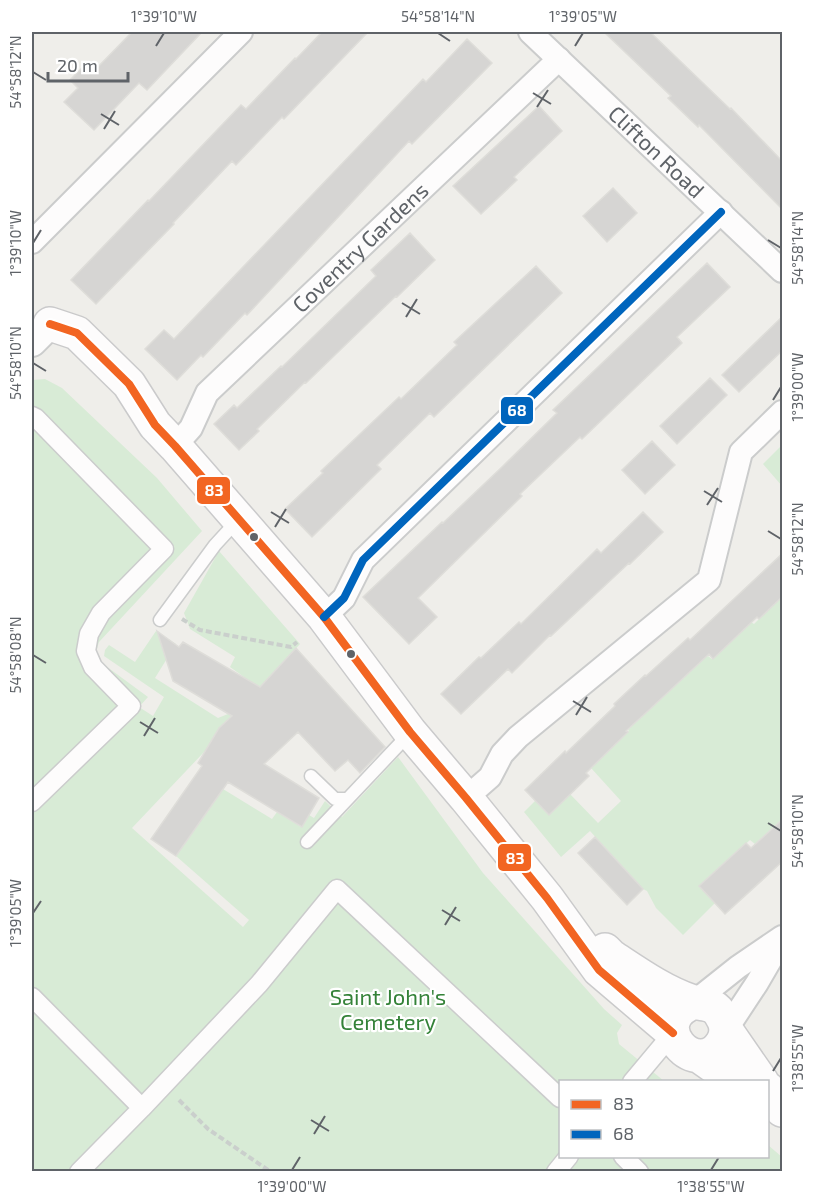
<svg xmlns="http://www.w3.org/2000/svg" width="814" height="1203" font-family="'Exo 2',sans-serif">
	<rect width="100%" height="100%" fill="#efeeea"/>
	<path fill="#d8ebd6" d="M45 379 62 388 157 478 202 531 99 642 96 652 99 661 148 697 139 707 153 716 164 697 104 656 105 650 109 645 135 662 156 631 176 644 155 678 218 718 228 714 244 677 230 667 235 657 190 629 184 613 219 551 300 644 242 706 223 724 205 751 132 828 243 927 249 920 176 856 223 789 272 819 277 812 301 827 309 815 314 818 325 801 342 817 398 757 483 873 604 1009 622 1025 617 1033 619 1044 664 1081 560 1082V1156H768V1145L782 1157V1171H32V380Z
		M782 445V486L763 464Z
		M782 596V819L755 844 750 840 700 886 715 903 683 935 656 908 647 891 643 889 590 831 561 857 524 812 535 801 570 794 598 823 621 801 591 768 629 731 628 730 633 725 706 657 708 656 712 659H713L751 622 754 624Z"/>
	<path fill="#d6d5d3" stroke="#deddd9" stroke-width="1.5" d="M132 32H202L147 90 139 83 94 130 64 102 78 88 70 80 84 66 92 73Z
		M322 32H368L284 119 282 117 236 165 232 161 173 223 174 224 96 304 71 280 148 200 149 201 241 105 246 109 295 58 296 59Z
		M604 32H650L730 109 731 108 783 162V210L699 125 698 127 668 98 671 96Z
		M467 39 492 63 412 144 409 141 247 315 245 313 203 357 201 355 177 380 145 349 164 330 174 339 423 79 426 82Z
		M539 106 562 131 514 177 517 180 481 214 453 186Z
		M613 188 637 213 607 242 583 216Z
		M410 233 435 260 397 297 396 296 306 383 305 382 257 429 259 431 239 450 214 424 234 405 237 408 281 366 282 367 376 276 371 270Z
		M707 263 730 287 677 337 682 343 582 439 580 437 520 494 522 496 418 598 437 617 409 644 363 597 442 522 443 523 503 466 557 413 553 410Z
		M536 266 562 293 434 417 430 413 377 465 381 469 312 537 285 509 323 473 321 471 399 397 401 399 457 345 454 342Z
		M783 316V350L739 392 722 375Z
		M710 378 727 395 677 444 660 426Z
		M652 441 675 465 645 494 622 470Z
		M643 512 663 532 630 564 629 563 551 636 550 635 512 673 508 669 461 714 441 694 479 657 481 658 519 622 521 624 597 549 601 553Z
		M783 553V596L759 619 757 617 713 659 709 654 648 711 626 731 628 732 586 773 589 776 549 815 525 790 565 751 566 753 615 706 614 704 645 675 646 676 688 638 690 640Z
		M157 631 179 647 183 642 260 687 296 648 385 747 360 773 348 760 335 771 298 732 264 764 319 798 302 827 228 782 176 856 151 839 202 766 198 763 219 728 232 716 173 681Z
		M783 819V861L725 914 699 886 746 843 751 848Z
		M595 837 643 889 627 905 578 853Z"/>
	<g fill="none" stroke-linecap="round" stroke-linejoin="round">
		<defs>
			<path id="service" d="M160 620 215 545 238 520
				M311 776 335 799H346
				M307 842 409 734"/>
			<path id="pedestrian" d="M32 416 36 418 164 549 101 613 89 634 86 651 93 667 131 706 32 802
				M32 997 142 1108 259 984 337 889 560 1098
				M632 1082 673 1033
				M623 1156 639 1172
				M79 1172 142 1108
				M556 1172 569 1156"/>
			<g id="minor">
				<path id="s1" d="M530 32 782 271"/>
				<path d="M32 242 241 32"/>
				<path id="s2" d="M175 446 191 428 207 393 559 59"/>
				<path d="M324 617 344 598 363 560 721 212"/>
				<path d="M466 798 490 777 502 754 518 737 709 580 741 452 782 412"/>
				<path d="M694 1002 738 967 782 937"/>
				<path d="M726 1030 757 983 782 940"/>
			</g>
			<path id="tertiary" d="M32 342 50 324"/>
			<path id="secondary" d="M50 324 77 333 129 384 155 425 175 446 324 617 410 732 466 798 547 898 599 970 673 1033
				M605 950 611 956C637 973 662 991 691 1001 704 1006 714 1001 722 1017 727 1025 727 1035 722 1043 697 1082 642 1023 694 1002
				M726 1030 762 1082
				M699 1056 736 1082
				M768 1089 782 1110"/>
		</defs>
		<use href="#service" stroke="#cbcccc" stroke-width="15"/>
		<use href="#pedestrian" stroke="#cbcccc" stroke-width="21"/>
		<use href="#minor" stroke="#cbcccc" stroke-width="26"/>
		<use href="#tertiary" stroke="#cbcccc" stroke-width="32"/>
		<use href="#secondary" stroke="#cacacb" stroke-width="36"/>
		<path stroke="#cacfcc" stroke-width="4" stroke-dasharray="6 3" stroke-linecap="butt" d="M182 619 200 630 291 647 297 642
			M179 1100 208 1129 271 1172"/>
		<use href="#service" stroke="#fdfcfc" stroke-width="12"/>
		<use href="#pedestrian" stroke="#fdfcfc" stroke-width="18"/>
		<use href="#minor" stroke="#fdfcfc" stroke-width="22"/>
		<use href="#tertiary" stroke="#fdfcfc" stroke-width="28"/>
		<use href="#secondary" stroke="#fdfcfc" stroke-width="33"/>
		<defs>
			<path id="bus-1" d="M50 324 77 333 129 384 155 425 175 446 324 617 410 732 466 798 547 898 599 970 673 1033"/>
			<path id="bus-2" d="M324 617 344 598 363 560 721 212"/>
		</defs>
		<use href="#bus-1" stroke="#fff" stroke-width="12"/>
		<use href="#bus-2" stroke="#fff" stroke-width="12"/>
		<use href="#bus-1" stroke="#f26522" stroke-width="8"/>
		<use href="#bus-2" stroke="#0065bd" stroke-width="8"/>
	</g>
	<path fill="none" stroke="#5f6368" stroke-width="2" d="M438 33 450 41M156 46 164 33M575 46 583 33M33 72 46 80M533 93 551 104M537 107 548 90M101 114 119 125M104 129 115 111M768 240 781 248M33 243 41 230M402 303 420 314M406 317 417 299M33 363 46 371M773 400 781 387M704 491 722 502M707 505 718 488M271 512 289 523M275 527 286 509M768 531 781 539M33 655 46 663M573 701 591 712M576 715 587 697M140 722 158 733M144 736 155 718M768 823 781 831M442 910 460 921M33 913 41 901M445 925 456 907M773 1071 781 1058M311 1120 329 1131M314 1134 325 1116M292 1170 300 1157M711 1170 719 1157"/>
	<g fill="#5f6368" stroke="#fff" stroke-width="2">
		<circle cx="254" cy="537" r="5"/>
		<circle cx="351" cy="654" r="5"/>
	</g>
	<g text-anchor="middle" stroke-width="4.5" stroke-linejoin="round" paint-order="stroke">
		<g font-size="22" fill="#5f6368" stroke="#fff">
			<text dy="8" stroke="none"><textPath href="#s1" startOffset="174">Clifton Road</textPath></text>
			<text dy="8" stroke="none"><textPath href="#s2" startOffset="274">Coventry Gardens</textPath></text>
		</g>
		<g font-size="22" fill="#348238" stroke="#fff">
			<text x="388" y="1005">Saint John's<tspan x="388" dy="25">Cemetery</tspan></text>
		</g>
	</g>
	<g stroke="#fff" stroke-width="2">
		<rect x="500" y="396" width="34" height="29" rx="6" fill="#0065bd"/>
		<rect x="196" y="476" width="35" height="29" rx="6" fill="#f26522"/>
		<rect x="497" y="843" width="35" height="29" rx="6" fill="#f26522"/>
	</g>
	<g font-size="16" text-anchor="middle" font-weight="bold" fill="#fff">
		<text x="517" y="416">68</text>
		<text x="214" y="496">83</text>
		<text x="515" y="864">83</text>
	</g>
	<rect width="814" height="1203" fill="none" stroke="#ffffff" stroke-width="66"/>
	<rect x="559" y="1080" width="210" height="78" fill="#ffffff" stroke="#bfc1c3" stroke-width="1.5"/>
	<rect x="571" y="1100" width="30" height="9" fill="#f26522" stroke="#bfc1c3" stroke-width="1.5"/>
	<text x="613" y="1110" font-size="18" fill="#5f6368">83</text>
	<rect x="571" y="1130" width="30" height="9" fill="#0065bd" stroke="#bfc1c3" stroke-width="1.5"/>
	<text x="613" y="1140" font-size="18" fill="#5f6368">68</text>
	<path d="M48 72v9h80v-9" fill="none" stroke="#5f6368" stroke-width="3"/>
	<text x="57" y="72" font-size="18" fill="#5f6368" stroke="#ffffff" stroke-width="4.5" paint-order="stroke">20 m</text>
	<rect x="33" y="33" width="748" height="1137" fill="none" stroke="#5f6368" stroke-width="2"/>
	<g font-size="15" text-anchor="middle" fill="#5f6368">
		<text x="164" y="22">1°39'10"W</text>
		<text x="438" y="22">54°58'14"N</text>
		<text x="583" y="22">1°39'05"W</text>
		<text transform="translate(16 72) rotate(-90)" y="5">54°58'12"N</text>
		<text transform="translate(16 243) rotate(-90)" y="5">1°39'10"W</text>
		<text transform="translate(798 248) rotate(-90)" y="5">54°58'14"N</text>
		<text transform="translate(16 363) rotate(-90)" y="5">54°58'10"N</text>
		<text transform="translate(798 387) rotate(-90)" y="5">1°39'00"W</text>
		<text transform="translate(798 539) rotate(-90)" y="5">54°58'12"N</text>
		<text transform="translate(16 655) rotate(-90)" y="5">54°58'08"N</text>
		<text transform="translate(798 831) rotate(-90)" y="5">54°58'10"N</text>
		<text transform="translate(16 913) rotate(-90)" y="5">1°39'05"W</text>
		<text transform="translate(798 1058) rotate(-90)" y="5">1°38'55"W</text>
		<text x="292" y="1192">1°39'00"W</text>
		<text x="711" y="1192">1°38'55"W</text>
	</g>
</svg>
